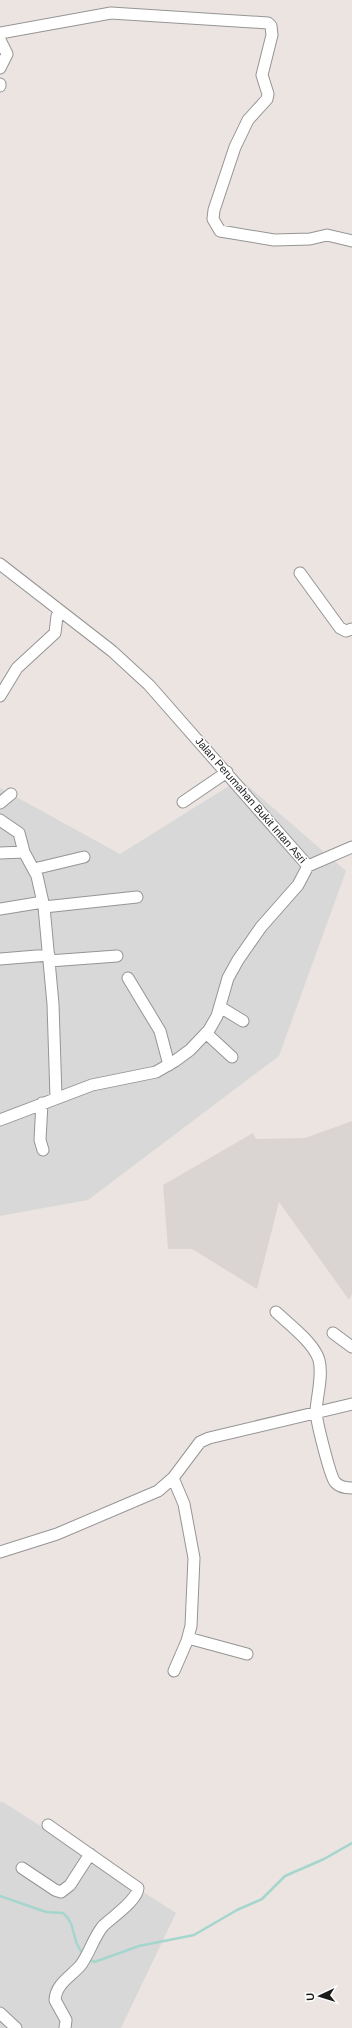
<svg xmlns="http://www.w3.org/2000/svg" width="352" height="2028" font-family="Helvetica,sans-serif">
	<rect width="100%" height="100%" fill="#ece4e1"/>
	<path fill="#d9d8d8" d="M240 779 346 871 279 1056 88 1200 0 1216V788L120 854Z
		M0 1802H3L176 1913 121 2028H0Z"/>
	<path fill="#dad5d3" d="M352 1121V1294L349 1300 279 1202 257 1289 192 1249H168L163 1185 253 1133 256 1139 305 1138Z"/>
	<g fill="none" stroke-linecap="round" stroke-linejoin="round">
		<path stroke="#a5d6cd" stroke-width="2.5" d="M0 1896 46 1912 63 1913C77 1924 71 1943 84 1954
			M88 1958 94 1962 100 1960 139 1946 194 1935 237 1910 262 1899 285 1876 324 1859 352 1843"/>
		<defs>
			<path id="minor" d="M0 33 111 13 268 23 271 26 272 35 262 75 268 94 267 99 248 120 235 147 214 210 213 219 220 231 274 240 310 239 327 235 352 241
				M0 40 7 54 0 68
				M0 84V86
				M0 564 112 651 149 685 308 866 298 885 261 927 238 960 228 978 217 1016 209 1030 190 1050 175 1061 156 1072 92 1085 0 1120
				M300 573 340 628 346 631 352 629
				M0 696 17 668 55 633 57 616 60 611
				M183 802 227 772
				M0 803 11 794
				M0 820 19 833 24 852 37 876 44 907 53 1004 56 1097
				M0 853 24 852
				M308 866 352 847
				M34 869 84 857
				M44 907 137 897
				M0 909 43 902
				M0 959 49 955
				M49 961 117 956
				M128 978 160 1031 169 1065
				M220 1007 243 1021
				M206 1033 232 1057
				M42 1103 40 1140 43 1150
				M276 1312C289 1324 314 1343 319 1360 323 1376 317 1395 316 1411 316 1420 330 1476 335 1482 339 1487 346 1488 352 1488
				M333 1333 352 1347
				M173 1478 184 1504 194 1558 191 1626 187 1641 174 1671
				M0 1552 57 1534 158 1491 173 1478 200 1442 209 1438 352 1404
				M188 1638 247 1654
				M48 1825 138 1888C137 1901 112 1917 103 1926 93 1938 89 1955 80 1966 70 1977 56 1984 55 2000L66 2020 65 2028
				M22 1868 55 1890 61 1892 70 1885 90 1854
				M0 2013 16 2028"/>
		</defs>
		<use href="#minor" stroke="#959595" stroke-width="13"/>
		<use href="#minor" stroke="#fff" stroke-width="11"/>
	</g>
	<g text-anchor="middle" stroke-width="3" stroke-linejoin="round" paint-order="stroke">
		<g font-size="11" fill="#1b1b1b" stroke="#fff">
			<text transform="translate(251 800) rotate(49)" y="4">Jalan Perumahan Bukit Intan Asri</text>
		</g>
	</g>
	<g transform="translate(320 1996) rotate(266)" stroke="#ffffff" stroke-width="3" paint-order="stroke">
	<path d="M0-3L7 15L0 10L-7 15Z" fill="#1b1b1b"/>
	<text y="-6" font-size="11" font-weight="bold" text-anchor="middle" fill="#1b1b1b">U</text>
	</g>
</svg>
